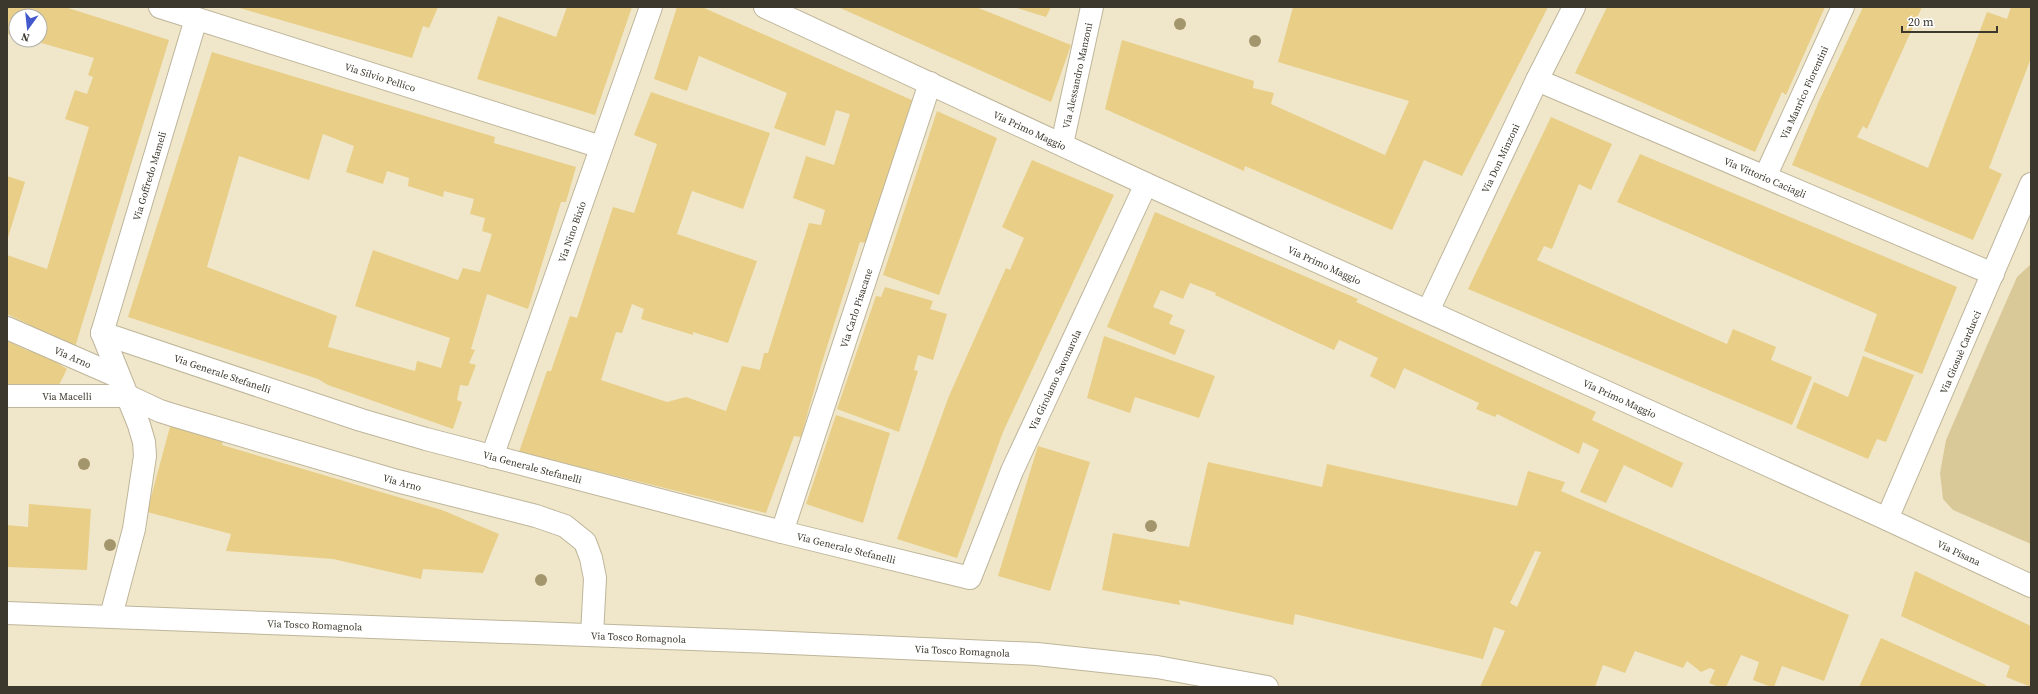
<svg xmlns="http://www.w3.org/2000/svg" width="2038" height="694" font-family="'Source Serif 4',serif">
	<rect width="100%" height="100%" fill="#f0e7cb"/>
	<path fill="#dac998" d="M2031 264V544L1953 510 1943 499 1940 473 1946 440 1988 343 2017 277Z"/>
	<path fill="#e8ce86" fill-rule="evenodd" d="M7 7H65L169 40 75 347 7 314V255L47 269 89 127 65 119 75 90 87 94 93 77 88 75 94 58 31 40H40V16H16V36L7 34Z
		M236 7H438L429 28 423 26 412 58Z
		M567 7H632L595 115 477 79 498 16 556 37Z
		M677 7H702L914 101 866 243 860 242 820 369 801 437 794 436 766 513 519 452 547 371H551L570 316 577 318 613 207 634 213 657 144 634 135 651 92 770 133 743 209 692 191 677 234 757 261 728 343 693 332V335L641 319 644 309 632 304 622 333 616 332 601 380 667 402 686 397 726 411 742 366 760 370 764 353H768L809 223 821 225 825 210 793 198 806 156 834 165 850 114 836 110 825 146 774 128 787 93 699 56 687 91 654 79Z
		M838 7H976L1071 45 1051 102Z
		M1014 7H1051L1046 17Z
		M1293 7H1548L1462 176 1424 160 1392 230 1245 166 1244 171 1105 109 1122 40 1254 81 1253 88 1274 93 1271 104 1385 155 1409 101 1278 62Z
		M1607 7H1825L1786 95 1782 92 1755 152 1575 73Z
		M1863 7H1922L1867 129 1863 126 1857 137 1928 168 1987 12 2007 19 2011 7H2031V58L1989 168 2002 174 1973 240 1792 165 1819 101Z
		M212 52 495 137 494 143 576 167 566 202H561L528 309 487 294 471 349 475 350 469 363 476 365 468 386 460 385 457 400 462 402 453 429 328 385 318 379 128 317ZM323 134 354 146 346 172 383 184 387 171 409 178 408 186 443 197 444 191 474 199 470 214 485 218 482 231 492 234 480 272 463 268 458 280 373 250 355 306 450 338 441 368 417 361 415 371 328 347 337 316 207 267 239 156 309 180Z
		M937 111 997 138 939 295 883 275Z
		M1551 117 1612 144 1591 190 1579 184 1552 249 1544 246 1537 260 1727 344 1733 329 1776 347 1771 360 1812 377 1792 425 1468 289Z
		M1640 154 1957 287 1922 374 1864 351 1877 314 1617 202Z
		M1032 160 1114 195 1003 432 957 558 897 539 949 396 1006 268 1010 270 1024 238 1002 227Z
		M7 176 25 182 7 241Z
		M1155 212 1358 299 1356 302 1596 412 1592 420 1683 463 1672 488 1624 465 1606 503 1580 492 1599 450 1583 442 1579 454 1497 414 1495 417 1476 409 1479 403 1404 368 1395 389 1370 376 1378 358 1339 340 1334 350 1215 295 1216 293 1190 283 1183 299 1161 290 1153 307 1173 315 1169 324 1185 330 1175 355 1107 327Z
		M885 287 933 301 930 309 947 314 933 360 918 355 914 370 918 371 899 432 837 409 876 296 881 297Z
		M1104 336 1215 376 1199 418 1135 397 1130 413 1087 398Z
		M7 341 29 351 31 346 67 369 57 389H7Z
		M1863 356 1914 375 1886 442 1877 439 1868 459 1796 428 1814 382 1848 397Z
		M836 415 890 433 863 523 806 504Z
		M171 423 224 436 222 445 442 510 499 534 483 573 423 569 421 579 333 559 226 551 231 534 147 512Z
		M1038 446 1090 462 1050 591 998 576Z
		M1208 462 1322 487 1327 464 1517 506 1528 471 1565 482 1561 491 1849 615 1824 681 1782 666 1774 687H1771L1753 680 1759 662 1741 655 1726 687H1719L1709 683 1715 670 1710 668 1701 672 1687 661 1683 668 1635 651 1625 673 1603 665 1595 687H1480L1505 631 1494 627 1483 659 1295 614 1293 625 1179 600 1180 605 1102 590 1113 533 1189 547ZM1535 551 1541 552 1517 607 1510 603Z
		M29 504 91 509 87 570 7 567V525L28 527Z
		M1915 571 2031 626V687L2006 677 2010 666 1901 616Z
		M1881 638 1986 685V687H1859Z"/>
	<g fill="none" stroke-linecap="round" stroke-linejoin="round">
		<defs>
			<g id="minor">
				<path id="s1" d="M160 7 601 147"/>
				<path id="s2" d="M765 7 1146 184 1887 519"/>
				<path id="s3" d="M1537 80 1993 274"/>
				<path id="s4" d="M1062 144 1092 7"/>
				<path id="s5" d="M1765 177 1843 7"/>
				<path id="s6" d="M1428 311 1537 80 1574 7"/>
				<path id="s7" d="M7 328 119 377"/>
				<path id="s8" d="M102 333 361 420 426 439 782 532 970 578 1012 471 1146 184"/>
				<path id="s9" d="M102 333 196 19"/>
				<path d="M102 333 139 425 144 442 145 456 134 529 111 616"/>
				<path id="s10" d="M7 396H128L160 411 176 416 397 481 536 516 565 526 585 542 591 558 595 578 592 635"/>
				<path id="s11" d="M492 457 651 7"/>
				<path id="s12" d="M782 532 930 83"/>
			</g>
			<g id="tertiary">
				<path id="s13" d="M2031 184 1887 519 2031 586"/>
			</g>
			<g id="primary">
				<path id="s14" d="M7 613 769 642 1037 654 1157 667 1267 687"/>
			</g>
		</defs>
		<use href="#minor" stroke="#beb59a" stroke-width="24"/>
		<use href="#tertiary" stroke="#beb59a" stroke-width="24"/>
		<use href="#primary" stroke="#beb59a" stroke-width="24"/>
		<use href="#minor" stroke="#fff" stroke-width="22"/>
		<use href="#tertiary" stroke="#fff" stroke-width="22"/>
		<use href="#primary" stroke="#fff" stroke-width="22"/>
	</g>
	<g fill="#a4966c">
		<circle cx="1180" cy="24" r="6"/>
		<circle cx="1255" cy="41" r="6"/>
		<circle cx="84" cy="464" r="6"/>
		<circle cx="1151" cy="526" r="6"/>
		<circle cx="110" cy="545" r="6"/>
		<circle cx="541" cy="580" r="6"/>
	</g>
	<g text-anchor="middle" stroke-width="3.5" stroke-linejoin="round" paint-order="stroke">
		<g font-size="10" fill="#3c382d" stroke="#fff">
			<text dy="4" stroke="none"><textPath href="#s4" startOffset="70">Via Alessandro Manzoni</textPath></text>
			<text dy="4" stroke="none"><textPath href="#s1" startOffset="231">Via Silvio Pellico</textPath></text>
			<text dy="4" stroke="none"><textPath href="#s5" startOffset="93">Via Manrico Fiorentini</textPath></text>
			<text dy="4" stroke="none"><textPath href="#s2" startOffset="292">Via Primo Maggio</textPath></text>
			<text dy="4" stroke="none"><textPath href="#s6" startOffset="169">Via Don Minzoni</textPath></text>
			<text dy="4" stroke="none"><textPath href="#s9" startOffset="164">Via Goffredo Mameli</textPath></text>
			<text dy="4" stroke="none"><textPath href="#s3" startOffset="248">Via Vittorio Caciagli</textPath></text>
			<text dy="4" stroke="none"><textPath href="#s11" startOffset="239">Via Nino Bixio</textPath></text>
			<text dy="4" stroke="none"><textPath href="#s2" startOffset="616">Via Primo Maggio</textPath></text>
			<text dy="4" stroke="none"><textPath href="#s12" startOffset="236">Via Carlo Pisacane</textPath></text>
			<text transform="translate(1960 352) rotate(-67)" y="4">Via Giosuè Carducci</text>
			<text dy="4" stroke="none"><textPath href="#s7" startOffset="72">Via Arno</textPath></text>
			<text dy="4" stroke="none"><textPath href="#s8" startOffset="127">Via Generale Stefanelli</textPath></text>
			<text dy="4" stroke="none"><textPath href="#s8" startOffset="1118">Via Girolamo Savonarola</textPath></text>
			<text dy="4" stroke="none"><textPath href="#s10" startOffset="60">Via Macelli</textPath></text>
			<text dy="4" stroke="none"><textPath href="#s2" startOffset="940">Via Primo Maggio</textPath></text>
			<text dy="4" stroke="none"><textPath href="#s8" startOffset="451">Via Generale Stefanelli</textPath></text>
			<text dy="4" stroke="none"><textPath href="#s10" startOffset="409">Via Arno</textPath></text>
			<text dy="4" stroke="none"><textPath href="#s8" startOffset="775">Via Generale Stefanelli</textPath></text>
			<text dy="4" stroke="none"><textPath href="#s13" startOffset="444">Via Pisana</textPath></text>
			<text dy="4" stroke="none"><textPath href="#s14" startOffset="308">Via Tosco Romagnola</textPath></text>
			<text dy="4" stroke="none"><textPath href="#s14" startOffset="632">Via Tosco Romagnola</textPath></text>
			<text dy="4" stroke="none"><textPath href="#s14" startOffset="956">Via Tosco Romagnola</textPath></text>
		</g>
	</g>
	<rect width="2038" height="694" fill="none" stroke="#3c382d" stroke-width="16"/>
	<g transform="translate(28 28) rotate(195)"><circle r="19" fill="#ffffff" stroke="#b1afab"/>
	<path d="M0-3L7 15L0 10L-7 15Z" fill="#4258cb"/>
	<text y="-6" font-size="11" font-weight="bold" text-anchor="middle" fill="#3c382d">N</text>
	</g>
	<path d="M1902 26v6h95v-6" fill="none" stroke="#3c382d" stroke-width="2"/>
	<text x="1908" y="26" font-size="12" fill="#3c382d" stroke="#ffffff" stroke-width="3" paint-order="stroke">20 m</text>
</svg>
